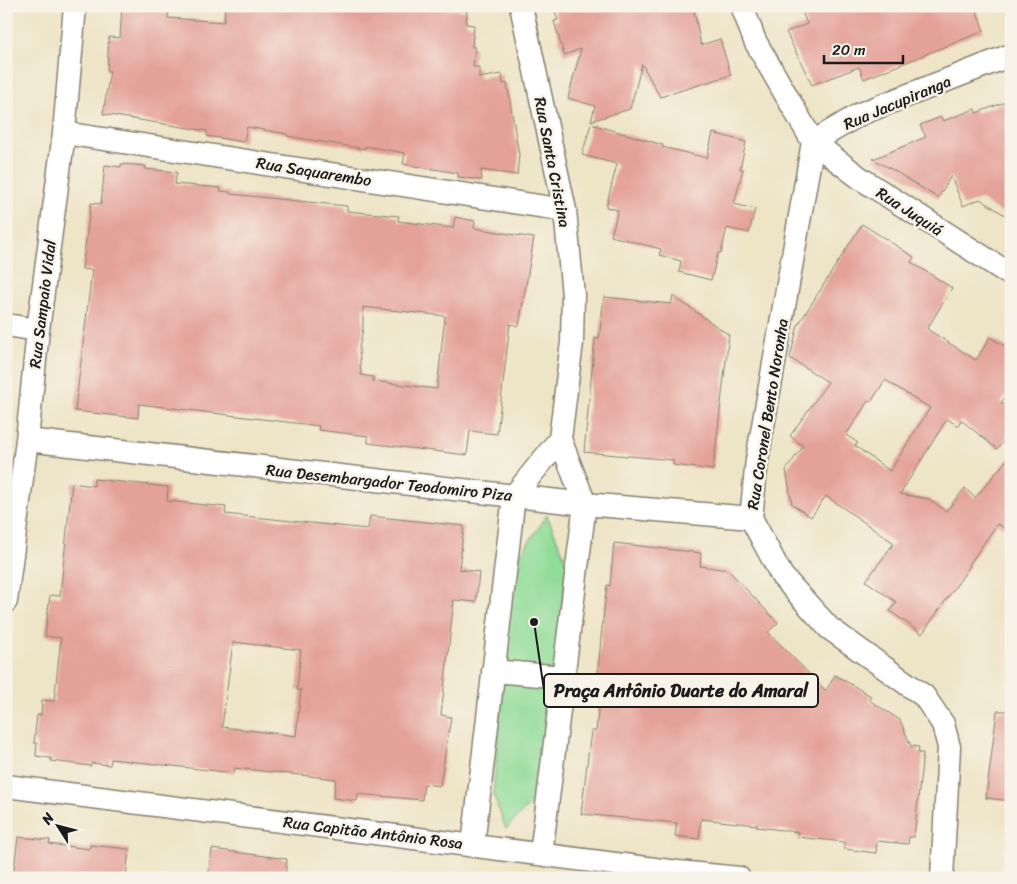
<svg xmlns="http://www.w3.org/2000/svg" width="1017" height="884" font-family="Sriracha,sans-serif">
	<rect width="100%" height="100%" fill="#f7f3e8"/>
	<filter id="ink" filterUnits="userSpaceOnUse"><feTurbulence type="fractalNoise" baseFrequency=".02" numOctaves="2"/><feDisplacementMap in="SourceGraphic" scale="10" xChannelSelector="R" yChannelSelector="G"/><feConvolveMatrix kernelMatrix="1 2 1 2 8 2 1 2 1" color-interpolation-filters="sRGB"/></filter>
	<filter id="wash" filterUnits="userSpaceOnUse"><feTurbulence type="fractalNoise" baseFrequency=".0096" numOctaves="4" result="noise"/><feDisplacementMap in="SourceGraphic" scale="20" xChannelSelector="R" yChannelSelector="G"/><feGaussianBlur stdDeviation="1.12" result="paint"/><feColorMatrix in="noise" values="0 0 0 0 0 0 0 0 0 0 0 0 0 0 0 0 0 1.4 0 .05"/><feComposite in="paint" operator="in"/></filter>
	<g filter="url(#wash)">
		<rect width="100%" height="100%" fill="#eee4c6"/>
		<path fill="#91dc98" stroke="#567c5a" d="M547 515 567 563 554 678 532 802 506 829 493 794 512 567Z"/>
		<g id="blocks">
			<path fill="#e4a199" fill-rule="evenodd" d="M122 6H149V10L169 11 168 18 224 22 225 6 258 8 259 6H320L380 12V6H407L467 11 466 24 474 25 472 47H475L473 67H479V78L502 74 503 84 507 83 519 155 517 175 481 170 482 180 458 177V173L403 164 405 153 365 146V149L310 140 287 136V134L247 127 244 142 207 136V131L103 114 110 71H107L109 37 120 38Z
				M553 6H693L701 45 720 39 731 75 660 97 642 64 630 109 591 121 595 106 568 98 581 49 564 55 554 21 558 20Z
				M800 6H975L984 31 864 79 859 67 812 85 786 32 807 24Z
				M1011 100V219L980 199 963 206 951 176 938 198 893 170 873 159 926 137 920 125 941 117 943 121 975 109 976 113Z
				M591 124 663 145 662 147 707 158 713 133 746 142 740 169H743L734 204 755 209 749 233 727 228 721 253H718L711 280 679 272 681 261 659 255 661 249 611 236 618 210 606 207 617 164 582 155Z
				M121 164 146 166 145 169 177 172 175 184 221 188 220 191 230 192V194L347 206V211L399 216 398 221 453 228 455 217 475 221 474 228 534 238 519 326 510 324 497 434 470 431 467 455 368 443V436L318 430 319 426 139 404 138 418 75 411 92 270 82 269 91 203 101 204 105 165 121 167ZM363 307 445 316 437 389 373 381V377L361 375 359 348 363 329Z
				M862 224 914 257 911 262 952 288 927 329 976 360 990 337 1011 350V388L1001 403 1011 408V432L997 449 961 420 958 426 947 419 900 494 929 499 946 511 965 488 975 498 1011 455V531L997 524 969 565 970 566 922 634 890 611 896 602 866 581 894 543 826 496 811 517 792 504 786 470 803 446 790 436 828 382 790 358 798 325ZM885 380 930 408 890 471 855 446 858 443 846 435 868 401 871 402Z
				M673 296 729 335 713 470 673 465V460L584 452 595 338 599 339 604 297 671 304Z
				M94 479 168 487 167 501 226 507 225 514 368 529 370 516 464 526 459 569 479 572 476 602 454 600 441 715 451 717 440 786 424 784 422 800 358 794 357 801 333 798 336 779 235 768 234 773 111 759 110 765 91 763V766L51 761V758L36 756 37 743H34L37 715H41L42 700 54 701 61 638 45 636 50 595 60 596 72 483 94 486ZM233 642 301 650 297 690H301L296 736 222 727Z
				M614 543 701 553 700 566 728 570 778 623 768 632 826 691 835 675 871 696 869 700 900 720 911 746 919 747 918 753H923L914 837H909L908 844 877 841 876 853 844 849V842L797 837 798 832 757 827V825L701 819 699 839 675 836 677 823 581 814 591 731H596L601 683 597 682 602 627 607 585 610 586Z
				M997 711H1011V801L986 798Z
				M18 837 50 840 49 844 90 849V845L129 849 126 878H13Z
				M212 849 287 859 285 878H208Z"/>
		</g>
	</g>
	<g filter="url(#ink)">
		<use href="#blocks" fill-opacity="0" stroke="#858071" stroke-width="1"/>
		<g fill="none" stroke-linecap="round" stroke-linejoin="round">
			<defs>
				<path id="street" d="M521 6 565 210 573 295 572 342 560 439 585 504 541 854
					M742 6 755 41 813 142 860 178 1011 275
					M64 133 565 210
					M813 142 757 460 751 518 782 576 829 628 924 696 943 724 949 747 942 878
					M813 142 860 114 1011 55
					M6 325 38 330
					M27 440 585 504 751 518
					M6 601 27 440 38 330 64 133 75 6
					M493 671 563 677
					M6 786 678 872 739 878
					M473 845 514 496 560 439"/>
			</defs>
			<use href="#street" stroke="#858071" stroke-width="25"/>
			<use href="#street" stroke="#fff" stroke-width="22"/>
		</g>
	</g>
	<g text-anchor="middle" stroke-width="5" stroke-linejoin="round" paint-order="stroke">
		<g font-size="16" fill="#1c1c1c" stroke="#f7f3e8">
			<text transform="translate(897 102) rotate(-23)" y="6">Rua Jacupiranga</text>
			<text transform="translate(553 162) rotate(79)" y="6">Rua Santa Cristina</text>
			<text transform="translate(314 171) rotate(9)" y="6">Rua Saquarembo</text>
			<text transform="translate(910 211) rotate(33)" y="6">Rua Juquiá</text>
			<text transform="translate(42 304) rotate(-83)" y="6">Rua Sampaio Vidal</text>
			<text transform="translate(767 414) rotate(-81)" y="6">Rua Coronel Bento Noronha</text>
			<text transform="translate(389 482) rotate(6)" y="6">Rua Desembargador Teodomiro Piza</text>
			<text transform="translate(373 832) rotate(7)" y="6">Rua Capitão Antônio Rosa</text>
		</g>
	</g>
	<path fill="none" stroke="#1c1c1c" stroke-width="2" d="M534 622L544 690"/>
	<circle fill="#1c1c1c" stroke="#f7f3e8" stroke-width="2" cx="534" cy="622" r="5"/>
	<rect fill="#f7f3e8" stroke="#1c1c1c" stroke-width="2" x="544" y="674" width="274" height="33" rx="5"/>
	<g font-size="18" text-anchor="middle" font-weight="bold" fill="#1c1c1c">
		<text x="681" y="697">Praça Antônio Duarte do Amaral</text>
	</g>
	<rect width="1017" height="884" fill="none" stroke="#f7f3e8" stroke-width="25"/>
	<g transform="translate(58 826) rotate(306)" stroke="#f7f3e8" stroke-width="4" paint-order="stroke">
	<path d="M0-4L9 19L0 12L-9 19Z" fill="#1c1c1c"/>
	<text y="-8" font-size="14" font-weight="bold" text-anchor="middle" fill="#1c1c1c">N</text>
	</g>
	<path d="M824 55v8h79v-8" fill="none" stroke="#1c1c1c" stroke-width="2.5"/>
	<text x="832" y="55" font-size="15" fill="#1c1c1c" stroke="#f7f3e8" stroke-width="4" paint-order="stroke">20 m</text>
</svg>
